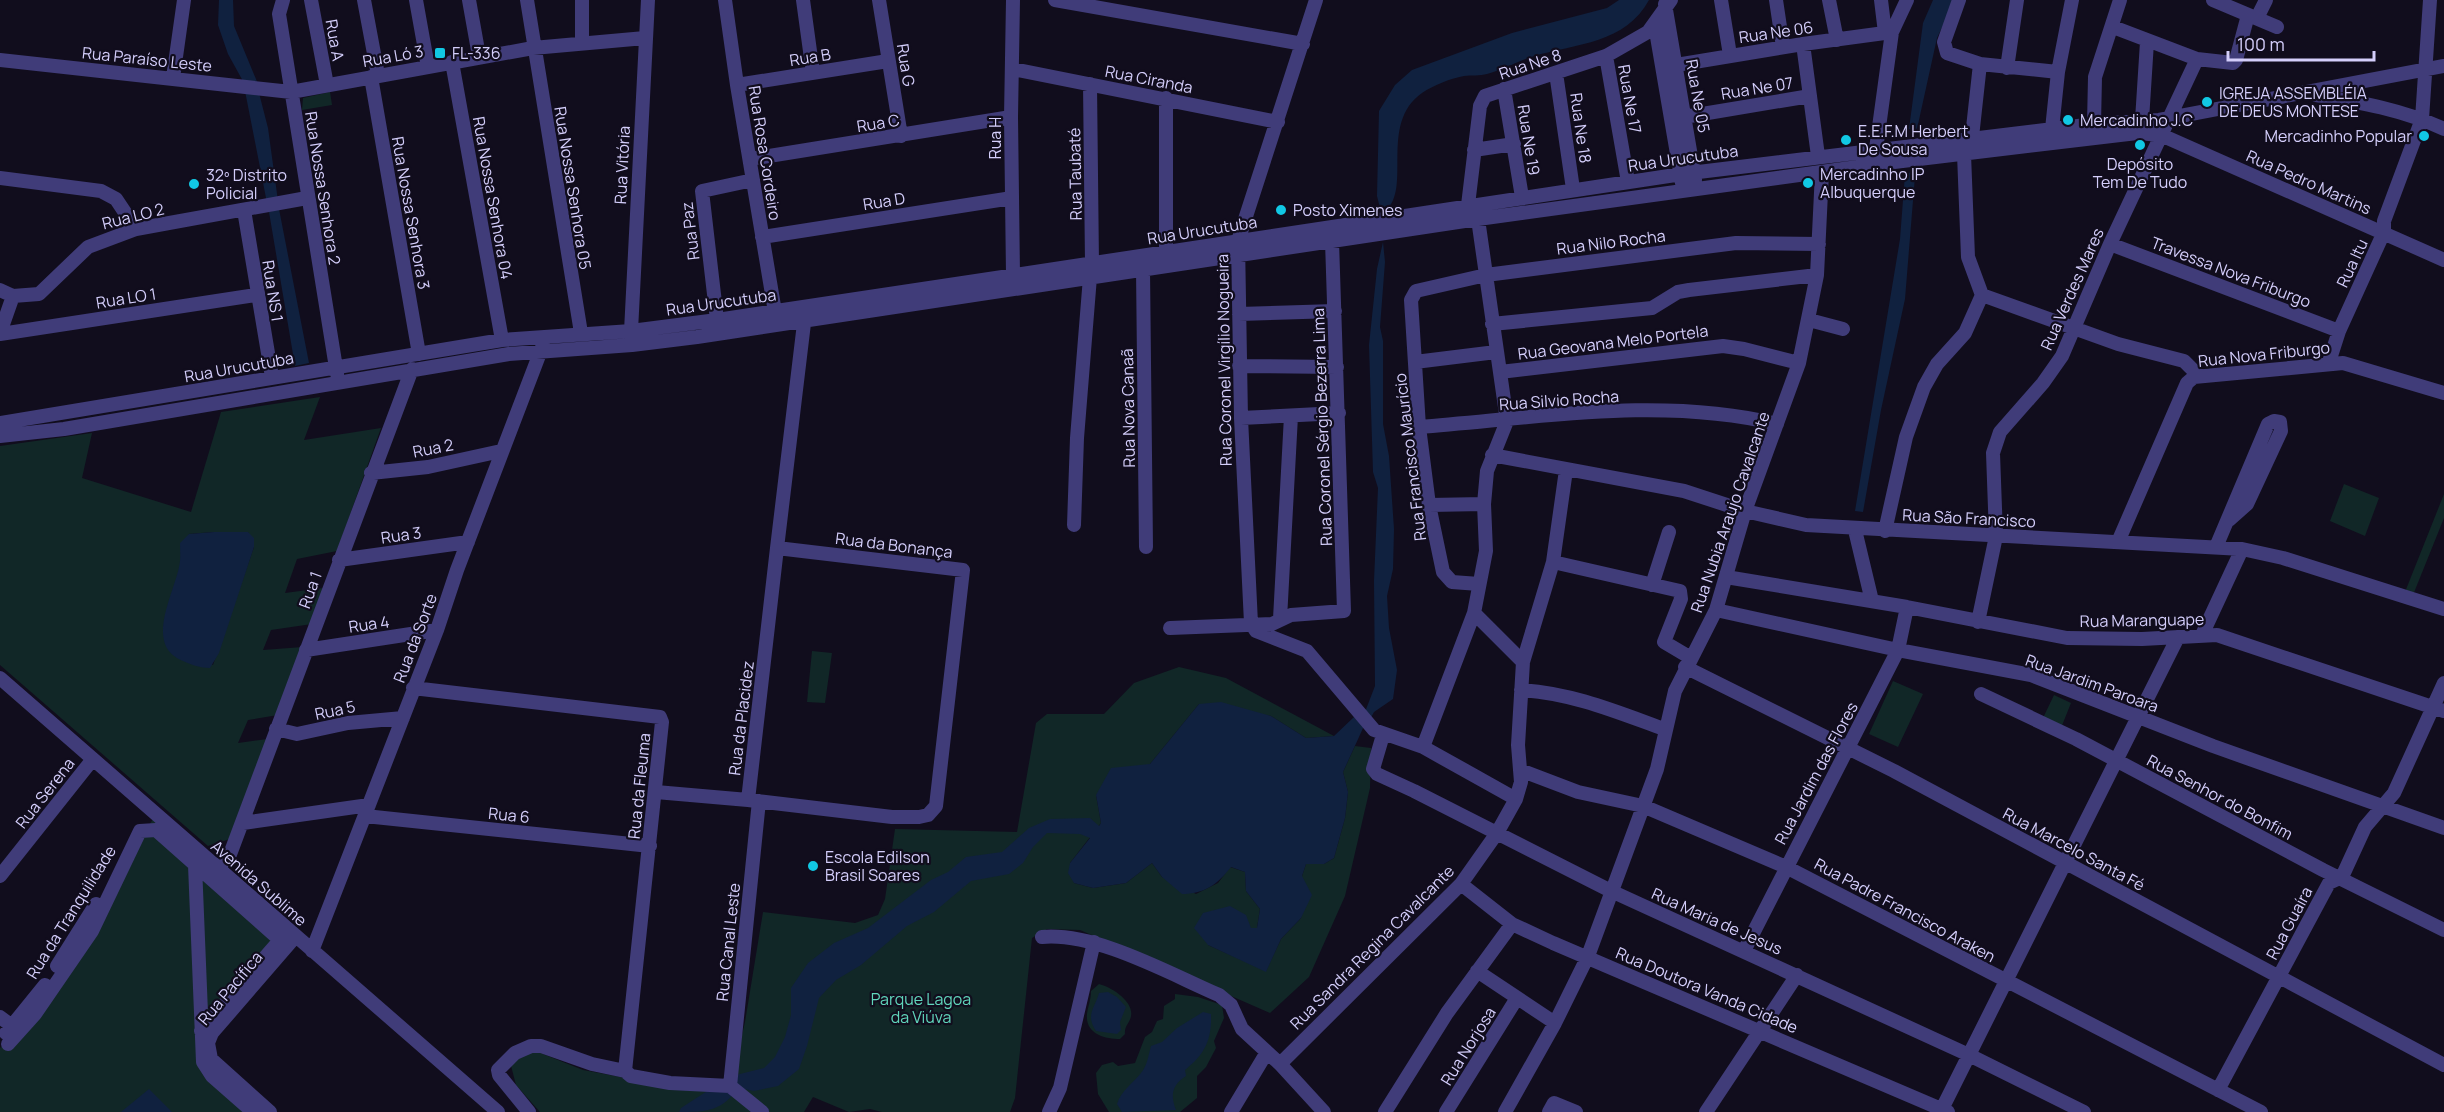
<svg xmlns="http://www.w3.org/2000/svg" width="2444" height="1112" font-family="Manrope,sans-serif">
	<rect width="100%" height="100%" fill="#110d1d"/>
	<path fill="#112727" fill-rule="evenodd" d="M330 92 332 105 302 110 303 98Z
		M320 397 304 440 381 428 337 551 297 559 285 593 323 588 312 624 271 630 263 650 303 647 278 715 248 720 238 743 268 739 233 838 208 846 0 665V446L92 433 82 478 191 512 221 412ZM214 532H248L254 547 213 665 163 628 189 534Z
		M2344 484 2379 498 2365 536 2330 521Z
		M2444 494V518L2413 595 2405 592Z
		M812 651 832 653 825 703 807 702Z
		M1179 667 1226 678 1334 736 1306 738 1271 716 1199 704 1150 764 1096 795 1101 823 1070 863 1074 883 1093 888 1126 883 1152 863 1162 877 1196 894 1218 883 1230 867 1245 872 1246 891 1260 909 1257 928 1208 945 1266 971 1281 939 1301 918 1302 876 1306 864H1324L1334 858 1345 818 1348 792 1343 772 1355 746 1371 748 1370 788 1345 896 1309 977 1270 1013 1080 930 1047 929 1032 938 1015 1098 1010 1112H882L870 1109 849 1112 813 1097 804 1112H540L516 1085 509 1058 533 1050 583 1070 664 1085H730L745 1022 763 912 855 923 878 915 885 899 895 829 1017 832 1036 723 1047 714H1104L1134 683Z
		M1893 681 1923 694 1898 747 1869 734Z
		M2054 695 2071 703 2061 728 2043 718Z
		M153 819 289 938 209 1029V1065L261 1112H0V1048L35 1014Z
		M1099 984C1111 987 1134 1001 1131 1016 1130 1023 1124 1026 1125 1034L1120 1039C1105 1039 1085 1034 1087 1014 1088 1006 1091 1000 1091 991Z
		M1175 994 1198 997 1222 1005 1224 1018 1214 1041 1216 1048 1206 1067 1197 1076V1098L1180 1112H1109L1098 1094 1096 1073 1102 1065 1113 1062 1118 1066 1135 1063 1145 1037 1152 1032 1157 1021 1163 1019 1164 1006 1175 999Z"/>
	<path fill="#10213f" d="M219 0H233L234 26 258 84 244 83 228 54 218 25Z
		M1619 0H1649C1626 43 1576 44 1534 56 1518 61 1503 70 1487 74 1480 76 1471 75 1464 76 1449 79 1434 85 1422 93 1378 124 1413 189 1385 211L1380 208 1377 196 1379 111 1395 85 1412 70 1512 33 1607 8Z
		M1933 0H1955L1937 38 1917 129H1909L1923 23Z
		M245 91 259 93 268 128 278 201 267 203Z
		M1912 172 1915 176 1905 299 1881 410 1863 512 1855 511 1900 239 1905 174Z
		M279 209 309 363 295 366 269 212Z
		M1383 242 1385 262 1380 327 1383 341V424L1389 456 1394 529 1393 569 1387 596 1389 628 1397 670 1393 699 1374 712 1368 723 1363 717 1375 686 1374 581 1378 488 1373 472 1369 345 1377 269Z
		M214 532H248L254 538V547L219 653 210 668C200 668 192 665 183 661 144 646 173 596 179 567 181 559 180 551 180 543L189 534Z
		M1221 702 1271 716 1306 738 1334 736 1354 717 1364 726 1343 772 1348 792 1345 818 1334 858 1324 864H1306L1302 876 1312 895 1301 918 1281 939 1266 972 1208 945 1194 928 1203 913 1230 906 1246 915 1251 928H1257L1260 909 1246 891 1245 872 1231 867C1217 885 1204 894 1182 894L1162 877 1152 863 1126 883 1093 888 1074 883 1068 873 1070 863 1090 838 1080 834 1047 833 1033 847 1023 863 1009 874 971 881 934 912 907 926 861 965 836 980 819 998 807 1046 799 1069 778 1086 754 1091 744 1089 735 1081 736 1075 764 1068 775 1057 785 1037 791 1015V988L808 963 834 943 868 928 931 880 948 872 966 857 1002 852 1029 828 1050 819 1090 818 1099 826 1101 823 1096 795 1111 768 1150 764 1199 704Z
		M1108 992 1117 997 1126 1007 1120 1022 1121 1030 1117 1034 1096 1031C1085 1015 1095 1008 1099 993Z
		M1203 1012 1211 1014C1212 1041 1204 1055 1185 1070L1186 1076C1172 1085 1170 1095 1176 1110L1122 1112 1117 1104C1121 1091 1133 1083 1141 1073 1148 1064 1148 1056 1151 1046L1162 1042 1177 1028Z
		M715 1086 735 1092C720 1112 703 1112 679 1112L681 1108Z
		M149 1089 172 1112H121Z"/>
	<g fill="none" stroke-linecap="round" stroke-linejoin="round">
		<path stroke="#403c79" stroke-width="14" d="M283 0 279 14 337 374
			M311 0 327 85
			M364 0 378 75
			M416 0 428 67
			M469 0 479 56
			M527 0 581 333
			M582 0V41
			M725 0 737 85 775 312
			M803 0 813 73
			M879 0 901 136
			M1013 0 1011 117 1013 275
			M1055 0 1303 44
			M1721 0 1730 55
			M1776 0 1783 47
			M1829 0 1837 40
			M1881 0 1885 33
			M1959 0 1944 42 1947 53 1980 64 2058 72
			M2213 0 2277 27
			M1665 4 1695 180
			M2257 18 2266 0
			M1655 25 1682 183
			M2113 27 2197 59 2233 63 2236 60 2248 15
			M1803 44 1818 156
			M1606 56 1628 182
			M0 60 291 92 533 48 645 38
			M452 62 502 340
			M1664 67 1803 44 1892 32
			M2007 68 2017 0
			M1013 69 1278 122
			M1556 73 1573 189
			M371 77 419 354
			M173 78 184 0
			M1090 84 1092 264
			M737 85 888 61
			M1504 89 1522 197
			M2316 95C2359 102 2404 110 2444 129
			M1166 98V251
			M1678 118 1810 96
			M2142 120 2147 42
			M2094 124 2095 77 2120 0
			M2052 129 2058 72 2072 0
			M1972 137 1980 64
			M1876 149 1892 32 1907 0
			M1474 150 1514 144
			M750 159 1011 117
			M0 178 101 191 116 199 136 229
			M1468 205 1480 106 1485 96 1606 56 1648 32 1671 0
			M244 210 272 377
			M762 237 1012 198
			M2110 244 2339 331
			M1143 269 1146 547
			M0 290 13 296 39 294 88 247 136 229 307 198
			M1982 295 2118 344 2184 361 2198 375
			M1239 314 1335 311
			M717 320 702 191 753 180
			M1809 320 1843 329
			M1492 324 1652 308 1678 292 1689 290 1817 275
			M631 331 648 0
			M0 333 13 296
			M0 334 256 295
			M1415 362 1496 352
			M2329 362 2339 331 2384 232V221L2422 119 2430 0
			M1239 366 1337 367
			M1500 372 1723 346 1744 349 1799 363
			M1241 418 1339 413
			M0 423 502 340 631 331 717 320 1682 174 2094 124 2159 120 2444 66
			M1419 427C1537 418 1661 396 1777 424
			M0 436 64 429 509 354 632 345 697 337 1478 219 1894 162 2137 133 2161 135 2444 260
			M1492 455 1684 491 1745 511 1806 525 2242 549 2283 558 2444 609
			M371 473 428 467 501 451
			M1429 505 1484 504
			M1074 525 1077 438 1090 277
			M1855 530 1872 601
			M1885 531 1906 437 1924 387 1937 364 1965 333 1982 295 1968 257 1964 154
			M2118 542 2187 383 2194 377 2343 363 2444 393
			M2216 547 2268 424 2274 421 2280 422 2281 431 2247 504 2229 520
			M339 560 468 542
			M1553 562 1680 591 1681 599 1664 642 1691 658
			M1726 577 1907 607 2067 638 2142 639 2217 635 2444 711
			M1479 584 1452 582 1443 572 1429 505 1419 427 1411 300 1416 291 1486 275 1736 243 1819 244
			M1652 585 1669 532
			M1716 610 1898 650 2031 675 2213 746 2444 828
			M1474 613 1523 662
			M1280 619 1291 416
			M1978 622 1996 536 1993 453 2000 432 2043 383 2062 356 2110 244 2197 59
			M1251 623 1241 418 1238 241 1316 0
			M1251 623 1256 631 1307 651 1374 730 1423 747 1516 799
			M1170 628 1272 624 1291 615 1344 611 1332 241
			M2202 635 2242 549
			M306 650 437 630
			M1685 667 1894 771 2444 1065
			M0 678 498 1112
			M413 688 660 717 662 722 625 1071
			M1521 690C1572 693 1617 712 1664 729
			M1981 694 2076 739 2323 870 2444 930
			M276 729 297 734 348 723 403 718
			M1383 735 1373 769 1377 774 1414 791 1611 891 1969 1055 2084 1112
			M1423 747 1474 613 1486 551 1484 504 1487 471 1507 421 1478 219
			M1520 770 1578 792 1643 806 1786 867 2261 1112
			M656 792 748 800 777 548
			M748 800 892 817H919L928 815 936 806 963 570 777 548 805 315
			M365 816 650 846
			M243 823 369 805
			M195 865 203 1062 212 1076 253 1112
			M217 868 229 857 412 369
			M0 876 93 759
			M1461 884 1512 924 1553 943 1948 1112
			M1042 937C1096 932 1170 974 1219 995L1231 1005 1242 1029 1280 1064 1324 1112
			M312 951 437 630 457 570 543 345
			M1744 951 1898 650 1907 607
			M57 966 96 904
			M1477 971 1555 1023
			M0 1017 12 1026
			M6 1033 45 985
			M8 1044 35 1014 92 931 140 831 156 830 280 940 201 1031
			M1280 1064 1461 884 1497 833 1516 799 1521 782 1518 745 1523 662 1553 562 1566 470
			M730 1086 759 801
			M2218 1090 2329 883 2342 877 2365 827 2394 793 2444 683
			M1942 1109 2178 637
			M270 1112 211 1059 208 1043 212 1033 295 937
			M529 1112 499 1075 498 1070 515 1053 531 1046H541L592 1064 625 1071 631 1076 670 1083 730 1086 762 1112
			M1049 1112 1060 1088 1094 942
			M1231 1112 1267 1052
			M1385 1112 1447 1013 1512 924
			M1446 1112 1517 998
			M1505 1112 1555 1023 1588 956 1657 769 1675 691 1716 610 1745 511 1799 363 1817 275 1822 172
			M1549 1112 1554 1103 1576 1112
			M1706 1112 1797 975"/>
	</g>
	<g fill="#11c8e4" stroke="#110d1d" stroke-width="2">
		<rect x="434" y="47" width="12" height="12" rx="3"/>
		<circle cx="2207" cy="102" r="6"/>
		<circle cx="2068" cy="120" r="6"/>
		<circle cx="2424" cy="136" r="6"/>
		<circle cx="1846" cy="140" r="6"/>
		<circle cx="2140" cy="145" r="6"/>
		<circle cx="1808" cy="183" r="6"/>
		<circle cx="194" cy="184" r="6"/>
		<circle cx="1281" cy="210" r="6"/>
		<circle cx="813" cy="866" r="6"/>
	</g>
	<g text-anchor="middle" stroke-width="4.5" stroke-linejoin="round" paint-order="stroke">
		<g font-size="16" fill="#d4cefb" stroke="#110d1d">
			<text transform="translate(1776 32) rotate(-8)" y="6">Rua Ne 06</text>
			<text transform="translate(335 40) rotate(80)" y="6">Rua A</text>
			<text transform="translate(393 56) rotate(-10)" y="6">Rua Ló 3</text>
			<text transform="translate(810 57) rotate(-9)" y="6">Rua B</text>
			<text transform="translate(147 59) rotate(6)" y="6">Rua Paraíso Leste</text>
			<text transform="translate(1530 64) rotate(-18)" y="6">Rua Ne 8</text>
			<text transform="translate(906 65) rotate(81)" y="6">Rua G</text>
			<text transform="translate(1149 79) rotate(11)" y="6">Rua Ciranda</text>
			<text transform="translate(1757 88) rotate(-9)" y="6">Rua Ne 07</text>
			<text transform="translate(1698 96) rotate(80)" y="6">Rua Ne 05</text>
			<text transform="translate(1630 99) rotate(80)" y="6">Rua Ne 17</text>
			<text transform="translate(878 123) rotate(-9)" y="6">Rua C</text>
			<text transform="translate(1581 128) rotate(82)" y="6">Rua Ne 18</text>
			<text transform="translate(995 138) rotate(-90)" y="6">Rua H</text>
			<text transform="translate(1529 140) rotate(81)" y="6">Rua Ne 19</text>
			<text transform="translate(765 153) rotate(81)" y="6">Rua Rosa Cordeiro</text>
			<text transform="translate(1683 158) rotate(-8)" y="6">Rua Urucutuba</text>
			<text transform="translate(622 165) rotate(-87)" y="6">Rua Vitória</text>
			<text transform="translate(1075 174) rotate(-91)" y="6">Rua Taubaté</text>
			<text transform="translate(2309 182) rotate(24)" y="6">Rua Pedro Martins</text>
			<text transform="translate(323 188) rotate(81)" y="6">Rua Nossa Senhora 2</text>
			<text transform="translate(573 188) rotate(81)" y="6">Rua Nossa Senhora 05</text>
			<text transform="translate(493 198) rotate(80)" y="6">Rua Nossa Senhora 04</text>
			<text transform="translate(884 201) rotate(-9)" y="6">Rua D</text>
			<text transform="translate(411 213) rotate(80)" y="6">Rua Nossa Senhora 3</text>
			<text transform="translate(133 216) rotate(-14)" y="6">Rua LO 2</text>
			<text transform="translate(1202 230) rotate(-9)" y="6">Rua Urucutuba</text>
			<text transform="translate(690 231) rotate(-97)" y="6">Rua Paz</text>
			<text transform="translate(1611 242) rotate(-7)" y="6">Rua Nilo Rocha</text>
			<text transform="translate(2352 263) rotate(-65)" y="6">Rua Itu</text>
			<text transform="translate(2231 272) rotate(21)" y="6">Travessa Nova Friburgo</text>
			<text transform="translate(2072 289) rotate(-66)" y="6">Rua Verdes Mares</text>
			<text transform="translate(273 291) rotate(81)" y="6">Rua NS 1</text>
			<text transform="translate(126 298) rotate(-9)" y="6">Rua LO 1</text>
			<text transform="translate(721 302) rotate(-8)" y="6">Rua Urucutuba</text>
			<text transform="translate(1613 342) rotate(-7)" y="6">Rua Geovana Melo Portela</text>
			<text transform="translate(2264 354) rotate(-6)" y="6">Rua Nova Friburgo</text>
			<text transform="translate(1224 360) rotate(-91)" y="6">Rua Coronel Virgílio Nogueira</text>
			<text transform="translate(239 367) rotate(-10)" y="6">Rua Urucutuba</text>
			<text transform="translate(1559 400) rotate(-4)" y="6">Rua Silvio Rocha</text>
			<text transform="translate(1128 408) rotate(-91)" y="6">Rua Nova Canaã</text>
			<text transform="translate(1322 427) rotate(-92)" y="6">Rua Coronel Sérgio Bezerra Lima</text>
			<text transform="translate(433 448) rotate(-11)" y="6">Rua 2</text>
			<text transform="translate(1410 457) rotate(-97)" y="6">Rua Francisco Maurício</text>
			<text transform="translate(1730 512) rotate(-71)" y="6">Rua Nubia Araujo Cavalcante</text>
			<text transform="translate(1969 518) rotate(3)" y="6">Rua São Francisco</text>
			<text transform="translate(401 535) rotate(-8)" y="6">Rua 3</text>
			<text transform="translate(894 545) rotate(7)" y="6">Rua da Bonança</text>
			<text transform="translate(310 590) rotate(-70)" y="6">Rua 1</text>
			<text transform="translate(2142 620) rotate(-1)" y="6">Rua Maranguape</text>
			<text transform="translate(369 624) rotate(-8)" y="6">Rua 4</text>
			<text transform="translate(415 638) rotate(-69)" y="6">Rua da Sorte</text>
			<text transform="translate(2092 683) rotate(20)" y="6">Rua Jardim Paroara</text>
			<text transform="translate(335 710) rotate(-12)" y="6">Rua 5</text>
			<text transform="translate(741 718) rotate(-83)" y="6">Rua da Placidez</text>
			<text transform="translate(1816 773) rotate(-62)" y="6">Rua Jardim das Flores</text>
			<text transform="translate(639 786) rotate(-84)" y="6">Rua da Fleuma</text>
			<text transform="translate(45 793) rotate(-52)" y="6">Rua Serena</text>
			<text transform="translate(2220 797) rotate(28)" y="6">Rua Senhor do Bonfim</text>
			<text transform="translate(509 815) rotate(6)" y="6">Rua 6</text>
			<text transform="translate(2074 849) rotate(28)" y="6">Rua Marcelo Santa Fé</text>
			<text transform="translate(259 883) rotate(41)" y="6">Avenida Sublime</text>
			<text transform="translate(1905 910) rotate(28)" y="6">Rua Padre Francisco Araken</text>
			<text transform="translate(71 912) rotate(-58)" y="6">Rua da Tranquilidade</text>
			<text transform="translate(1717 921) rotate(24)" y="6">Rua Maria de Jesus</text>
			<text transform="translate(2289 923) rotate(-62)" y="6">Rua Guaíra</text>
			<text transform="translate(728 942) rotate(-84)" y="6">Rua Canal Leste</text>
			<text transform="translate(1372 947) rotate(-45)" y="6">Rua Sandra Regina Cavalcante</text>
			<text transform="translate(230 988) rotate(-50)" y="6">Rua Pacífica</text>
			<text transform="translate(1707 990) rotate(23)" y="6">Rua Doutora Vanda Cidade</text>
			<text transform="translate(1468 1046) rotate(-58)" y="6">Rua Norjosa</text>
		</g>
		<g font-size="16" fill="#d4cefb" stroke="#110d1d" text-anchor="start">
			<text x="452" y="59">FL-336</text>
			<text x="2219" y="99">IGREJA ASSEMBLÉIA<tspan x="2219" dy="18">DE DEUS MONTESE</tspan></text>
			<text x="2080" y="126">Mercadinho J.C</text>
			<text x="1858" y="137">E.E.F.M Herbert<tspan x="1858" dy="18">De Sousa</tspan></text>
			<text x="2412" y="142" text-anchor="end">Mercadinho Popular</text>
			<text x="2140" y="170" text-anchor="middle">Depósito<tspan x="2140" dy="18">Tem De Tudo</tspan></text>
			<text x="1820" y="180">Mercadinho IP<tspan x="1820" dy="18">Albuquerque</tspan></text>
			<text x="206" y="181">32º Distrito<tspan x="206" dy="18">Policial</tspan></text>
			<text x="1293" y="216">Posto Ximenes</text>
			<text x="825" y="863">Escola Edilson<tspan x="825" dy="18">Brasil Soares</tspan></text>
		</g>
		<g font-size="16" fill="#60d5bb" stroke="#110d1d">
			<text x="921" y="1005">Parque Lagoa<tspan x="921" dy="18">da Viúva</tspan></text>
		</g>
	</g>
	<path d="M2228 51v9h146v-9" fill="none" stroke="#d4cefb" stroke-width="3"/>
	<text x="2237" y="51" font-size="18" fill="#d4cefb" stroke="#110d1d" stroke-width="4.5" paint-order="stroke">100 m</text>
</svg>
